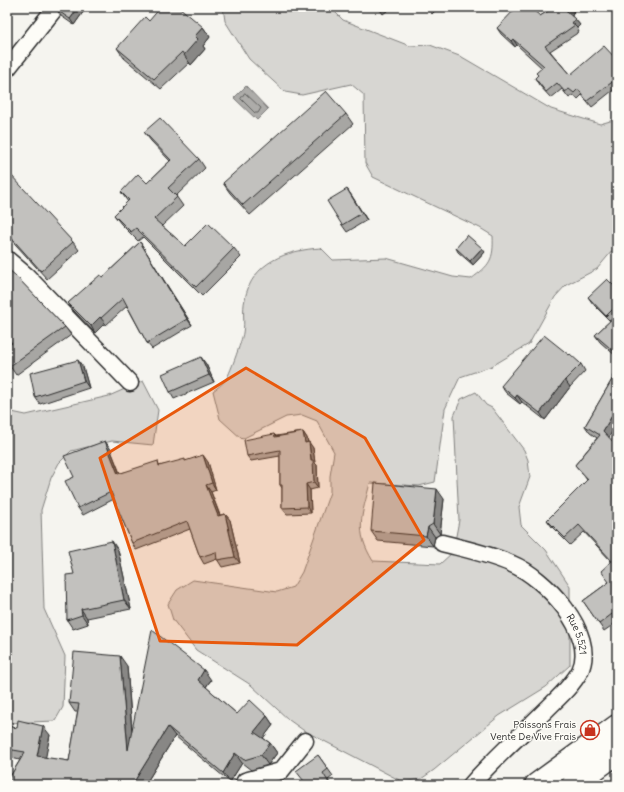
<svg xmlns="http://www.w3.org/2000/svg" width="624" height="792" font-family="Delius,sans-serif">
	<rect width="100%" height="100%" fill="#f5f4ef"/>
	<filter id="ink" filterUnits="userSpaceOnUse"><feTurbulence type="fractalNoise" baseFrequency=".025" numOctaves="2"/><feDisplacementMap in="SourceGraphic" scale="8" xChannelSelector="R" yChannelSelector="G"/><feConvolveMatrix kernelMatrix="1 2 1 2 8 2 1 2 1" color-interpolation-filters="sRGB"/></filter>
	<g filter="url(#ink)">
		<path fill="#d7d6d2" stroke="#81807e" d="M223 7H330L343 20 410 46 430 45 462 57 551 109 600 124 617 119V245L597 269 566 285 555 297 529 344 492 366 460 377 445 409 435 482 419 486 370 483C362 516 354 530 373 561L440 564 453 552 459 520 454 416 461 399 476 392 486 405 492 408 524 450 528 460 530 477 519 507 521 525 546 550 570 586V665L546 687 499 716 434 770 421 779 403 782 303 730 289 720 251 685 196 650 173 620 168 604 177 590 193 580 277 592 293 587 302 572 330 492V476L334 452 317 421 302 415 286 417 242 439 220 419 213 391C217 388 221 385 225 381 229 377 242 340 243 333 245 322 242 310 245 299 252 262 287 250 321 248L333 260 386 258 453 277 471 279C490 265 494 260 493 236L480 228 373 177 365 163 364 95 351 84 302 95 285 92 249 59 225 21Z
			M143 381 158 410 153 445 112 441 71 451 59 463 51 478 41 510 44 609 65 656 63 707 55 721 7 723V411L26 415 109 396Z"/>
		<path fill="#adaca9" stroke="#797877" d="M246 86 268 109 257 120 234 98Z"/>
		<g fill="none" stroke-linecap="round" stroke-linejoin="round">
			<path stroke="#5f5f5d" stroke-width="1" d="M245 93 261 108 258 113H255L241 99Z"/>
			<defs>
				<g id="minor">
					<path d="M7 69 56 7"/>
					<path d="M7 259 27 276 130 383"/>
					<path id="s1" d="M442 543C465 549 490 554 512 564 544 577 598 633 580 671 572 686 558 698 546 710 521 735 494 758 471 785"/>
					<path d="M243 785 245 781 281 771 305 741"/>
				</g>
				<path id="secondary" d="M536 785 617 726
					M573 785 617 753"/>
			</defs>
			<use href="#minor" stroke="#2b2b2b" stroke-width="19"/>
			<use href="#secondary" stroke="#2b2b2b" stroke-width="25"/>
			<use href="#minor" stroke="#fdfcf7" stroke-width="16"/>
			<use href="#secondary" stroke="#fdfcf7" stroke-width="22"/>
		</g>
		<path fill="#a7a6a3" stroke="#2b2b2b" d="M59 7H85L86 8 74 25 61 16 57 10Z
			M378 7H392L383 14Z
			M425 7H439L432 14Z
			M555 7H575L572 16 580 25 577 28 579 32 550 51 570 75 617 60V87L592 107 582 95 578 99 573 95 569 98 562 89 551 98 539 85 535 78 538 75 542 68 517 45 515 47 501 34 497 28 540 16Z
			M149 21 203 27 210 37 203 46 205 49 191 65 189 63 161 89 124 58 117 48Z
			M346 114 353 124 250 215 230 193 223 183Z
			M144 132 199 159 205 168 176 196 183 206 162 226 185 246 234 248 241 257 202 296 143 237 138 241 121 224 114 215 128 202 121 192 147 183 170 161 151 141Z
			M7 177 73 242 79 250 47 279 7 235Z
			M347 189 367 220 347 232 342 225Z
			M140 242 192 325 152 349 147 343 127 306 106 325 105 323 95 333 73 310 68 303 103 277Z
			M456 248 485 252 473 265 458 252Z
			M7 268 65 327 71 335 16 375 7 362 11 344 7 338Z
			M617 289 616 318 617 357 600 342 595 335 610 321 593 304 588 297Z
			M569 355 581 364 585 371 570 387 545 420 522 402 520 404 506 393 501 386Z
			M206 364 214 382 174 399 170 392Z
			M83 367 89 388 40 404 35 397Z
			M617 371V423L609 437 617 622 604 631 583 601 609 582 611 561 584 532 570 545 552 527 547 520 587 480 581 472 575 465 597 438 590 433 585 426Z
			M303 432 307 438 308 442 313 448 315 463 317 465 318 488 310 490 311 513 287 514 282 508V488L280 485V456L251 461 247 456 274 434 276 436Z
			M110 448 120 473 186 461 208 462 216 490 211 492 220 515 225 514 230 520 240 563 222 567 217 559 204 564 200 557 190 529 136 550 132 543 114 499 83 515 78 508 74 477Z
			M444 499 440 534 435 537 433 546 378 541 371 531Z
			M118 550 131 609 87 618 88 624 73 629 67 620 74 574Z
			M127 666 132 729 211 680 206 687 237 714 267 716 273 725 263 738 270 743 277 753 268 765 251 770 242 763 230 782 175 736 145 785H11L8 780 20 760 7 757V726L50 735 45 758 69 761 78 712H75L69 703Z
			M318 755 333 776 328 780 331 785H306Z"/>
		<path fill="#888785" stroke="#2b2b2b" d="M79 7H85L86 8 74 25 70 19Z
			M568 7H575L571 18 567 12Z
			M575 19 580 25 577 28 572 23Z
			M203 27 210 37 203 46 205 49 191 65 184 55 195 36Z
			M513 39 517 45 515 47 511 41Z
			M347 189 352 196 367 220 362 213Z
			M140 242 144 249 192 325 187 319Z
			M482 248 485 252 473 265 470 261Z
			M100 317 105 323 95 333 91 326Z
			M201 357 206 364 214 382 209 375Z
			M78 360 83 367 89 388 84 381Z
			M565 380 570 387 545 420 540 413Z
			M517 395 522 402 520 404 515 398Z
			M617 407V423L608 439 603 431Z
			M303 432 307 438 309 449 305 443Z
			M105 441 110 448 122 480 118 474Z
			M309 442 313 448 315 463 317 465 318 488 314 482Z
			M203 455 208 462 216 490 212 483Z
			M306 484 310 490 311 513 307 507Z
			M206 485 211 492 222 522 218 516Z
			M437 489 444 499 440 534 433 524Z
			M225 514 230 520 240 563 235 557Z
			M428 527 435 537 433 546 426 536Z
			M112 541 118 550 131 609 124 600Z
			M81 609 87 618 88 624 82 615Z
			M120 656 127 666 134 759 128 750Z
			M204 670 211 680 204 689 198 680Z
			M267 716 273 725 261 741 254 732Z
			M43 726 50 735 44 766 37 756Z
			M168 727 175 736 145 785H132Z
			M270 743 277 753 268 765 261 755Z
			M235 753 242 763 230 782 223 773Z"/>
		<path fill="#c2c1be" stroke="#2b2b2b" d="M59 7H79L70 19 57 10Z
			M161 7H179L203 27 195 36 198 39 184 55 182 52 154 79 117 48 145 17 149 21Z
			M517 7H530L540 16 555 7H568L567 12 575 19 572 23 575 25 545 46 570 75 604 46 617 60V81L615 80 587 101 578 89 574 93 569 89 565 92 557 83 546 92 535 78 538 75 536 73 544 66 513 39 511 41 497 28Z
			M615 7H617V17Z
			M326 91 346 114 243 205 223 183Z
			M160 118 199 159 168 188 177 197 154 219 185 246 208 223 234 248 196 287 136 228 131 232 114 215 129 200 121 192 138 174 147 183 171 160 144 132Z
			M10 174 73 242 41 271 7 233V177Z
			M347 189 362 213 342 225 327 201Z
			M467 235 482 248 470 261 456 248Z
			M140 242 187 319 147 343 123 298 101 318 100 317 91 326 68 303 100 275 103 277Z
			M7 268 16 276 65 327 10 366 7 362V347L12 343 7 337Z
			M607 279 617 289V305L606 316 588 297Z
			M615 316 617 318V354L595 335Z
			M544 335 569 355 570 354 581 364 565 380 540 413 517 395 515 398 501 386Z
			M201 357 209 375 170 392 162 374Z
			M78 360 84 381 35 397 30 373Z
			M617 371V407L603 431 617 446V622L612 614 599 624 583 601 609 582 601 571 612 561 579 525 565 538 547 520 588 479 575 465 600 435 585 426Z
			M303 432 305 443 309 442 311 460H313L314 482 306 484 307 507 282 508V485H280V450L247 456 244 440 274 434 275 437Z
			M105 441 118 474 158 461 159 466 185 459V461L203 455 212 483 206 485 218 516 225 514 235 557 217 560 216 552 200 557 187 521 132 543 111 492 78 508 65 481 74 477 64 456Z
			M375 483 437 489 433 524 428 527 426 536 371 531Z
			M112 541 124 600 81 609 82 615 67 620 66 575 74 574 68 551Z
			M152 630 204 670 198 680 237 714 250 700 267 716 254 732 270 743 261 755 244 760 235 753 223 773 168 727 132 785H21L8 780 25 752 7 749V726L17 728 18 720 43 726 37 756 69 761 79 704 69 703 74 652 120 656 128 750Z
			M318 755 328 769 323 773 329 783 327 785H307L296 771Z"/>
	</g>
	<path fill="#e8590c" fill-opacity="0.2" stroke="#e8590c" stroke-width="3" stroke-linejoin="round" d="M246 368 365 438 424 540 297 645 160 641 100 458Z"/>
	<defs>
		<symbol id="shop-ring" viewBox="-11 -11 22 22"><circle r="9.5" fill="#fdfcf7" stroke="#c8321e" stroke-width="1.5"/><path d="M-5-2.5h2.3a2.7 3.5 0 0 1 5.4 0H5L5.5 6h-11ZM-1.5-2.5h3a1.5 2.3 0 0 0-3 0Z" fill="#c8321e"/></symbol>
	</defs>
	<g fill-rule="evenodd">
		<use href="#shop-ring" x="579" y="719" width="22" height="22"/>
	</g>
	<g text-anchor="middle" stroke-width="3" stroke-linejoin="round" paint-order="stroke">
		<g font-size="10" fill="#2b2b2b" stroke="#fdfcf7">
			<text dy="4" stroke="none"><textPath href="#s1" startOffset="172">Rue 5.521</textPath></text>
		</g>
		<g font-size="10" fill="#2b2b2b" stroke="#fdfcf7" text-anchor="end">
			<text x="576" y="728">Poissons Frais<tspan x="576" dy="12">Vente De Vive Frais</tspan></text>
		</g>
	</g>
	<rect width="624" height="792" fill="none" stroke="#fdfcf7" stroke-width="24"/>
	<rect x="12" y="12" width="600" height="768" fill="none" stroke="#2b2b2b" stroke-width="1.5" filter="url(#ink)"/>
</svg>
